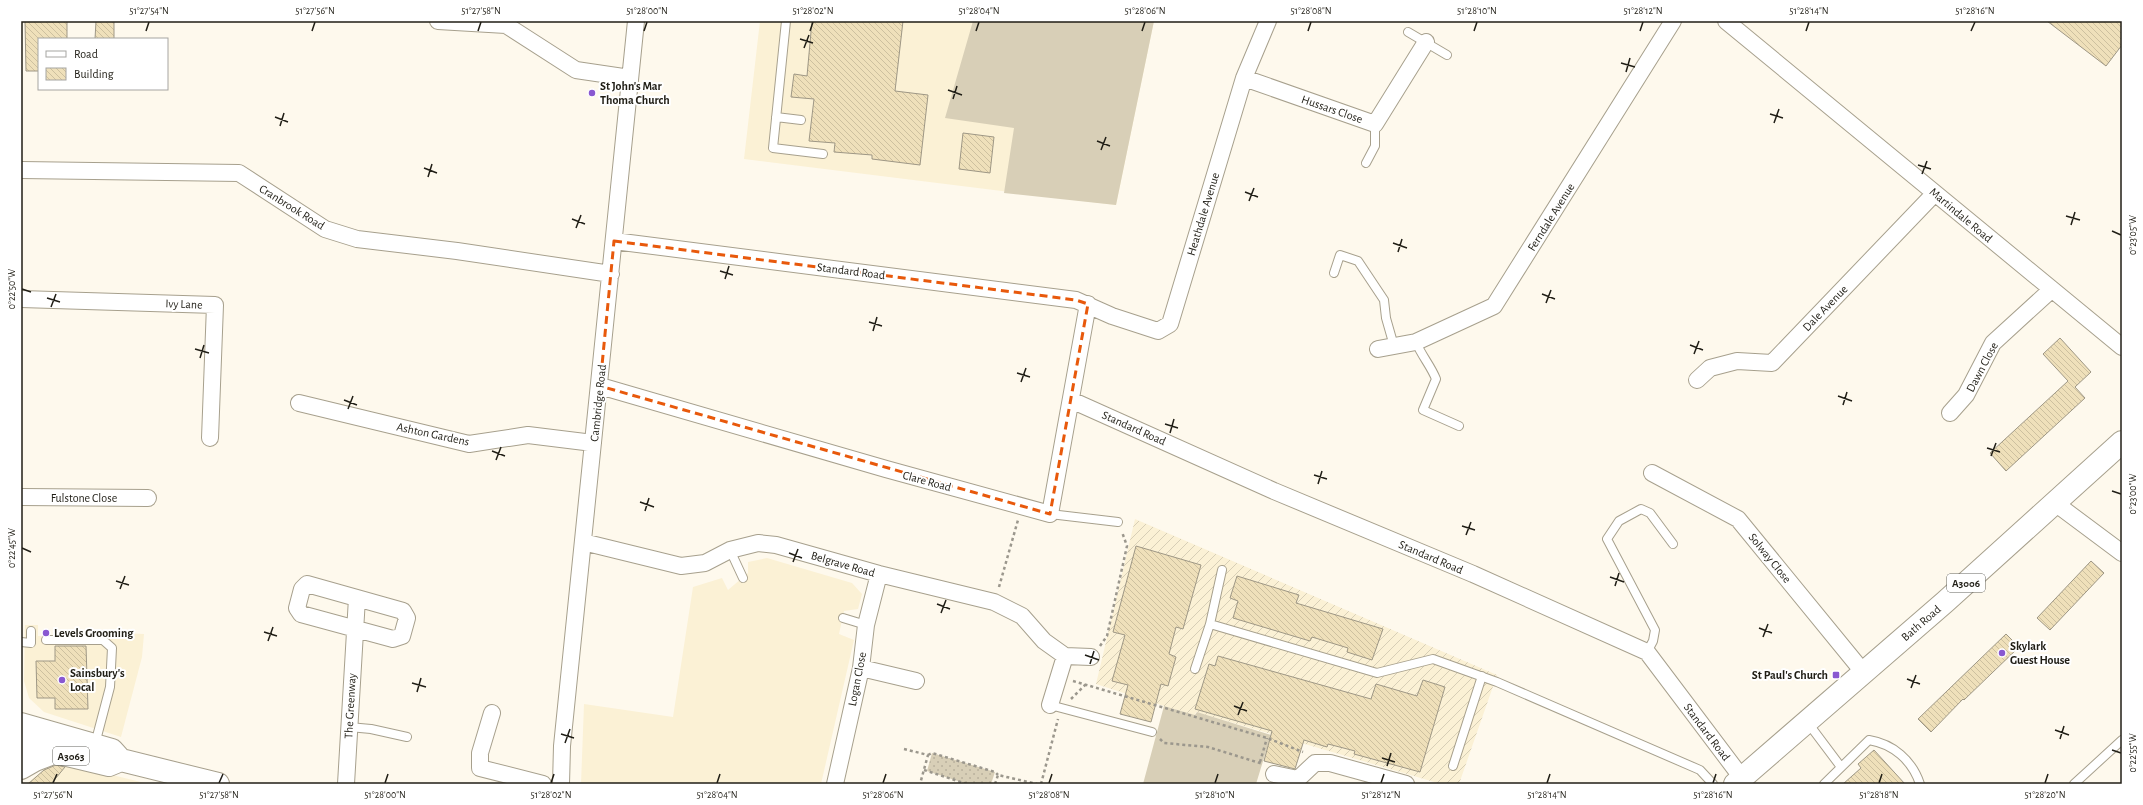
<svg xmlns="http://www.w3.org/2000/svg" width="2143" height="805" font-family="'Alegreya Sans',sans-serif">
	<defs>
		<pattern id="industrial-furrows" width="10" height="10" patternUnits="userSpaceOnUse"><rect width="10" height="10" fill="#fbf1d5"/><path d="M-1 1l2-2M0 10L10 0M9 11l2-2" fill="none" stroke="#d7ceb6"/></pattern>
		<pattern id="park-dots" width="8" height="8" patternUnits="userSpaceOnUse"><rect width="8" height="8" fill="#d8cfb7"/><path d="M2 2h.1M6 6h.1" fill="none" stroke="#b9b19d" stroke-width="1.8" stroke-linecap="round"/></pattern>
		<pattern id="building-back-hatch" width="6" height="6" patternUnits="userSpaceOnUse"><rect width="6" height="6" fill="#efe0ba"/><path d="M-1 5l2 2M0 0l6 6M5-1l2 2" fill="none" stroke="#cdc09f"/></pattern>
	</defs>
	<rect width="100%" height="100%" fill="#fef9ed"/>
	<path fill="#fbf1d5" d="M760 21H1154L1116 205 744 159Z
		M767 558 852 583 862 594 858 609 844 611 839 634 854 640 821 784H581L584 704 673 717 693 587 722 578 728 590 748 573V562Z
		M25 625H38V636H54V630L144 634 142 657 121 737 44 712 29 698 24 681Z
		M55 761 149 784H26Z"/>
	<path fill="url(#industrial-furrows)" d="M1135 519 1497 675 1459 784H1441L1196 712 1195 715 1164 706 1096 684Z"/>
	<path fill="#d8cfb7" d="M973 21H1154L1116 205 1004 193 1014 128 945 118Z
		M1164 706 1195 715 1197 712 1271 735 1256 784H1143Z"/>
	<path fill="url(#park-dots)" d="M932 753 995 772 991 784H967L927 771Z"/>
	<path fill="url(#building-back-hatch)" stroke="#9e9785" d="M25 21H67V39H39V71H26Z
		M96 21H114V39H95Z
		M812 21H903L895 91 928 95 920 165 872 159V155L834 152 835 143 809 141 814 99 791 97 794 74 807 76Z
		M2047 21H2122V45L2106 66Z
		M963 133 994 137 990 173 959 169Z
		M2060 338 2091 372 2075 387 2085 398 2006 471 1990 453 2068 381 2043 354Z
		M1136 546 1201 565 1183 629 1176 627 1169 654 1176 657 1168 686 1161 684 1151 722 1120 714 1128 685 1112 681 1125 635 1113 632Z
		M2091 561 2104 573 2050 630 2037 618Z
		M1237 576 1299 595 1296 603 1383 629 1372 660 1347 652 1348 648 1312 637 1310 641 1233 618 1238 601 1230 598Z
		M2006 634 2019 647 1964 700 1963 699 1931 732 1918 719Z
		M55 646H86L88 709H55V698H37L36 661H55Z
		M1218 656 1371 699 1376 684 1417 696 1423 680 1445 687 1420 772 1354 754 1355 751 1328 744 1327 747 1304 740 1295 769 1264 761 1272 731 1195 709 1209 664 1215 666Z
		M1874 750 1905 784H1843L1861 768 1858 764Z
		M56 765 65 767 51 784H28L44 770Z"/>
	<g fill="none" stroke-linecap="round" stroke-linejoin="round">
		<defs>
			<path id="service" d="M786 21 773 148 823 154
				M1408 32 1447 55
				M776 117 801 120
				M1366 163 1375 146V124
				M1334 273 1340 255 1358 261 1384 300 1386 318 1394 346
				M1416 342C1421 355 1431 366 1436 379L1423 410 1459 426
				M1050 514 1118 522
				M730 550 743 578
				M843 618 866 625
				M1210 624 1377 673 1433 659 1497 682 1700 770 1713 784
				M46 640H103L112 648 110 687 95 744
				M21 642 31 643V631
				M1647 652 1653 641 1655 630 1607 539 1619 521 1641 509 1650 513 1673 544
				M1195 669 1210 624 1222 570
				M1050 705 1152 732
				M1808 723 1841 767
				M349 727 371 729 407 737
				M1453 766 1482 676
				M1824 784 1869 740C1893 744 1912 760 1920 784
				M2074 784 2122 740"/>
			<path id="minor" d="M438 21 506 25 576 70 630 78
				M1726 21 2122 347
				M1244 78 1375 124 1426 42
				M21 170 239 173 325 229 357 239 457 251 611 274
				M614 241 1076 300 1112 316 1158 331 1170 324 1244 78 1268 21
				M21 299 215 305 210 438
				M1378 349 1416 342 1494 306 1673 21
				M1697 380 1710 368 1737 361 1772 363 1935 193
				M600 386 886 469 1050 514 1088 304
				M1071 400 1274 491 1473 574 1647 652 1742 778
				M299 403 469 444 528 435 593 443
				M1950 413 1966 395 1993 343 2051 290
				M1652 473 1738 519 1864 673
				M21 497 148 498
				M2055 503 2122 553
				M583 542 681 566 705 563 730 550 758 543 776 545 879 574 994 602 1022 616 1044 641 1065 656 1091 657
				M307 584 403 611 407 618 402 636 393 639 301 614 297 608 302 589Z
				M861 668 916 681
				M1050 705 1065 656
				M492 713 480 753V768L543 784
				M1274 774 1298 779 1315 763H1330L1406 784
				M346 784 357 598
				M561 784 562 746 636 21
				M835 784 861 668 866 625 879 574"/>
			<path id="primary" d="M21 724 112 750 121 760
				M21 744 109 765 121 760 218 784
				M21 768 35 760 56 752
				M1735 784 1945 602 2122 442"/>
		</defs>
		<use href="#service" stroke="#a7a08d" stroke-width="10"/>
		<use href="#minor" stroke="#a7a08d" stroke-width="18"/>
		<use href="#primary" stroke="#a7a08d" stroke-width="24"/>
		<path stroke="#9b978d" stroke-width="2.5" stroke-dasharray="3 3" stroke-linecap="butt" d="M999 587 1018 520
			M1100 646 1107 636 1127 546 1122 532
			M1073 681 1267 738 1303 752
			M1071 699 1085 685
			M1160 739 1164 743 1208 747 1263 764
			M904 749 928 755 920 784
			M928 755 932 753 995 772 998 775
			M1260 762 1267 738
			M924 770 967 784
			M995 784 998 775 1037 784
			M1041 784 1058 719"/>
		<use href="#service" stroke="#fff" stroke-width="8"/>
		<use href="#minor" stroke="#fff" stroke-width="16"/>
		<use href="#primary" stroke="#fff" stroke-width="22"/>
	</g>
	<path fill="none" stroke="#e8590c" stroke-width="3" stroke-dasharray="8 5" stroke-linejoin="round" d="M614 241 1076 300 1088 304 1050 514 600 386Z"/>
	<path fill="none" stroke="#201e16" stroke-width="1.5" d="M146 31 149 22M312 31 315 22M478 31 481 22M644 31 647 22M810 31 813 22M976 31 979 22M1142 31 1145 22M1308 31 1311 22M1474 31 1477 22M1640 31 1643 22M1806 31 1809 22M1971 31 1975 22M800 39 813 43M804 48 809 35M1621 63 1635 67M1626 72 1630 58M948 90 962 95M953 99 957 86M1770 114 1783 118M275 117 288 122M1774 123 1779 109M280 126 284 113M1097 141 1110 146M1101 150 1106 137M1918 165 1931 169M424 168 437 173M1922 174 1927 161M428 177 432 164M1245 192 1258 197M1249 201 1254 188M2066 216 2080 220M572 219 585 224M2071 225 2075 212M576 228 581 215M2112 231 2121 235M1393 243 1407 248M1398 252 1402 239M720 271 733 275M725 279 729 266M22 289 31 292M1542 294 1555 299M47 298 60 302M1546 303 1551 290M51 307 56 294M869 322 882 326M873 331 877 317M1690 345 1703 350M195 349 209 353M1694 354 1699 341M200 358 204 345M1017 373 1030 377M1021 382 1026 368M1838 396 1852 401M344 400 357 405M1843 405 1847 392M348 409 353 396M1165 424 1178 428M1170 433 1174 419M1987 448 2000 452M492 451 505 456M1991 456 1996 443M496 460 501 447M1314 475 1327 479M1318 484 1322 471M2112 491 2121 494M640 502 654 507M645 511 649 498M1462 526 1475 530M1466 535 1471 522M22 548 31 552M789 553 802 558M793 562 798 549M1610 577 1624 582M116 581 129 585M1615 586 1619 573M120 589 125 576M937 604 950 609M941 613 946 600M1759 628 1772 633M264 632 277 636M1763 637 1768 624M268 641 273 627M1085 655 1099 660M1090 664 1094 651M1907 679 1920 684M412 683 426 687M1911 688 1916 675M417 692 421 678M1234 706 1247 711M1238 715 1243 702M2055 730 2069 735M561 734 574 738M2060 739 2064 726M565 743 570 729M2112 750 2121 753M1382 758 1395 762M1387 766 1391 753M53 783 57 774M219 783 223 774M385 783 388 774M551 783 554 774M717 783 720 774M883 783 886 774M1049 783 1052 774M1215 783 1218 774M1381 783 1384 774M1547 783 1550 774M1713 783 1716 774M1879 783 1882 774M2045 783 2048 774"/>
	<g fill="#8958d1" stroke="#fff" stroke-width="1.5">
		<circle cx="592" cy="93" r="4"/>
		<circle cx="46" cy="633" r="4"/>
		<circle cx="2002" cy="653" r="4"/>
		<rect x="1832" y="671" width="8" height="8" rx="2"/>
		<circle cx="62" cy="680" r="4"/>
	</g>
	<g text-anchor="middle" stroke-width="4" stroke-linejoin="round" paint-order="stroke">
		<g fill="#fff" stroke="#63625c" stroke-width="1">
			<rect x="1947" y="574" width="38" height="18" rx="3"/>
			<rect x="53" y="747" width="36" height="18" rx="3"/>
		</g>
		<g font-size="11" font-weight="bold" fill="#201e16">
			<text x="1966" y="587">A3006</text>
			<text x="71" y="760">A3063</text>
		</g>
		<g font-size="12" font-weight="bold" fill="#201e16" stroke="#fff" text-anchor="start">
			<text x="600" y="90">St John's Mar<tspan x="600" dy="14">Thoma Church</tspan></text>
			<text x="54" y="637">Levels Grooming</text>
			<text x="2010" y="650">Skylark<tspan x="2010" dy="14">Guest House</tspan></text>
			<text x="70" y="677">Sainsbury's<tspan x="70" dy="14">Local</tspan></text>
			<text x="1828" y="679" text-anchor="end">St Paul's Church</text>
		</g>
		<g font-size="12" fill="#201e16" stroke="#fff">
			<text transform="translate(1332 109) rotate(19)" y="4">Hussars Close</text>
			<text transform="translate(292 207) rotate(32)" y="4">Cranbrook Road</text>
			<text transform="translate(1203 214) rotate(-73)" y="4">Heathdale Avenue</text>
			<text transform="translate(1961 215) rotate(40)" y="4">Martindale Road</text>
			<text transform="translate(1551 217) rotate(-58)" y="4">Ferndale Avenue</text>
			<text transform="translate(851 271) rotate(7)" y="4">Standard Road</text>
			<text transform="translate(184 304) rotate(2)" y="4">Ivy Lane</text>
			<text transform="translate(1825 308) rotate(-46)" y="4">Dale Avenue</text>
			<text transform="translate(1982 367) rotate(-62)" y="4">Dawn Close</text>
			<text transform="translate(598 403) rotate(-84)" y="4">Cambridge Road</text>
			<text transform="translate(1134 428) rotate(24)" y="4">Standard Road</text>
			<text transform="translate(433 434) rotate(12)" y="4">Ashton Gardens</text>
			<text transform="translate(927 481) rotate(15)" y="4">Clare Road</text>
			<text x="84" y="502">Fulstone Close</text>
			<text transform="translate(1431 557) rotate(23)" y="4">Standard Road</text>
			<text transform="translate(1770 558) rotate(51)" y="4">Solway Close</text>
			<text transform="translate(843 564) rotate(16)" y="4">Belgrave Road</text>
			<text transform="translate(1921 623) rotate(-41)" y="4">Bath Road</text>
			<text transform="translate(857 679) rotate(-79)" y="4">Logan Close</text>
			<text transform="translate(350 706) rotate(-87)" y="4">The Greenway</text>
			<text transform="translate(1707 732) rotate(53)" y="4">Standard Road</text>
		</g>
	</g>
	<rect width="2143" height="805" fill="none" stroke="#ffffff" stroke-width="44"/>
	<rect x="38" y="38" width="130" height="52" fill="#ffffff" stroke="#a6a5a2"/>
	<rect x="46" y="51" width="20" height="6" fill="#ffffff" stroke="#a6a5a2"/>
	<text x="74" y="58" font-size="12" fill="#201e16">Road</text>
	<rect x="46" y="68" width="20" height="12" fill="url(#building-back-hatch)" stroke="#a6a5a2"/>
	<text x="74" y="78" font-size="12" fill="#201e16">Building</text>
	<rect x="22" y="22" width="2099" height="761" fill="none" stroke="#201e16" stroke-width="1.5"/>
	<g font-size="10" text-anchor="middle" fill="#201e16">
		<text x="149" y="14">51°27'54"N</text>
		<text x="315" y="14">51°27'56"N</text>
		<text x="481" y="14">51°27'58"N</text>
		<text x="647" y="14">51°28'00"N</text>
		<text x="813" y="14">51°28'02"N</text>
		<text x="979" y="14">51°28'04"N</text>
		<text x="1145" y="14">51°28'06"N</text>
		<text x="1311" y="14">51°28'08"N</text>
		<text x="1477" y="14">51°28'10"N</text>
		<text x="1643" y="14">51°28'12"N</text>
		<text x="1809" y="14">51°28'14"N</text>
		<text x="1975" y="14">51°28'16"N</text>
		<text transform="translate(2132 235) rotate(-90)" y="4">0°23'05"W</text>
		<text transform="translate(11 289) rotate(-90)" y="4">0°22'50"W</text>
		<text transform="translate(2132 494) rotate(-90)" y="4">0°23'00"W</text>
		<text transform="translate(11 548) rotate(-90)" y="4">0°22'45"W</text>
		<text transform="translate(2132 753) rotate(-90)" y="4">0°22'55"W</text>
		<text x="53" y="798">51°27'56"N</text>
		<text x="219" y="798">51°27'58"N</text>
		<text x="385" y="798">51°28'00"N</text>
		<text x="551" y="798">51°28'02"N</text>
		<text x="717" y="798">51°28'04"N</text>
		<text x="883" y="798">51°28'06"N</text>
		<text x="1049" y="798">51°28'08"N</text>
		<text x="1215" y="798">51°28'10"N</text>
		<text x="1381" y="798">51°28'12"N</text>
		<text x="1547" y="798">51°28'14"N</text>
		<text x="1713" y="798">51°28'16"N</text>
		<text x="1879" y="798">51°28'18"N</text>
		<text x="2045" y="798">51°28'20"N</text>
	</g>
</svg>
